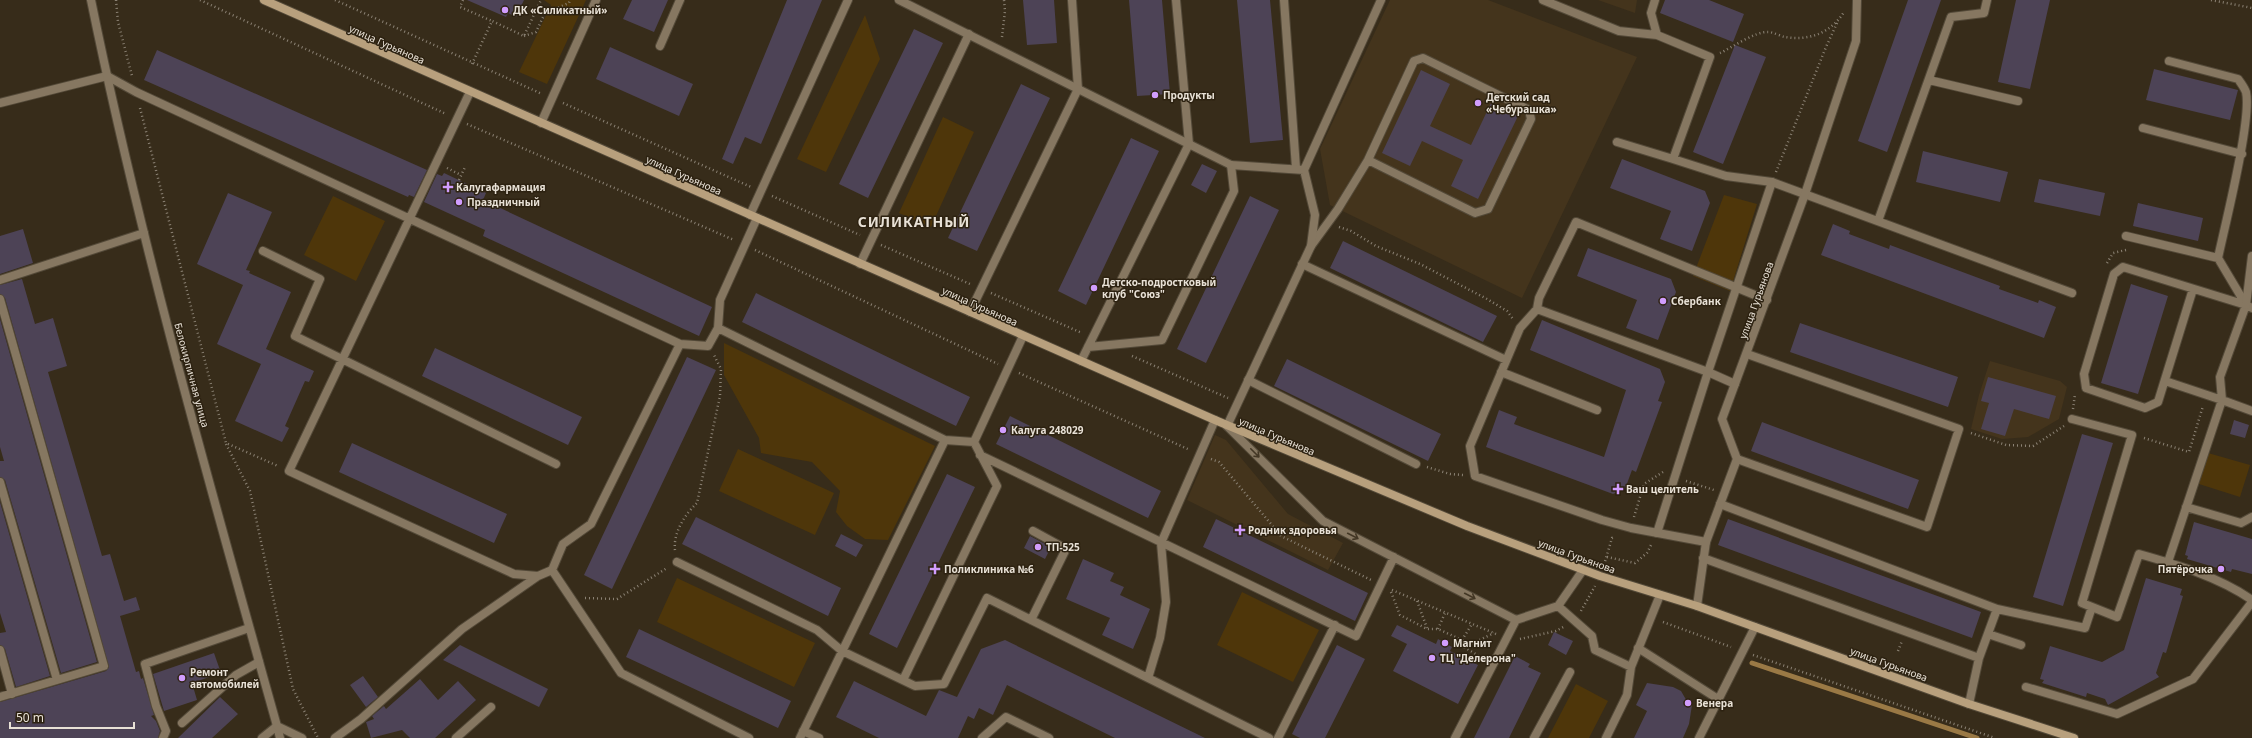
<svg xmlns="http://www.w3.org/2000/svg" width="2252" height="738" font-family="'Noto Sans',sans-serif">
	<rect width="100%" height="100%" fill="#372c1a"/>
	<path fill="#44341c" d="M1390 0H1488L1637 57 1522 298 1330 205 1320 149Z
		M1598 0H1637L1635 13Z
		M1990 361 2060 381 2067 387 2059 419 2028 437 2002 439 1971 429 1979 395Z
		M1215 435 1226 440 1288 514 1343 543 1328 570 1187 500Z"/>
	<path fill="#4e360a" d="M544 0H586L547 84 519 72 551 5Z
		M865 15 880 59 826 172 797 159Z
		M943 117 974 132 931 227 899 213Z
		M1724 195 1757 204 1730 291 1693 276Z
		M333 196 385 221 356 281 304 255Z
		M724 343 935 446 888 540 865 539 847 526 836 512 840 491 812 462 761 453 759 438 724 375Z
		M738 449 834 493 815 535 719 491Z
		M2208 453 2250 465 2240 497 2199 484Z
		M677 578 815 643 794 687 657 622Z
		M1242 592 1319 630 1293 682 1217 645Z
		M1576 684 1608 701 1589 738H1548Z"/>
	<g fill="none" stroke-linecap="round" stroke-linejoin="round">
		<path stroke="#9a7945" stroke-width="5" d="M1752 663 1977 738"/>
	</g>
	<path fill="#4d4356" d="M467 0H524L516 17 508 13 506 17Z
		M632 0H668L654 32 623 19Z
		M787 0H822L761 144 745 137 733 164 722 159Z
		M1023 0H1054L1057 43 1027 45Z
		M1129 0H1162L1170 94 1137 96Z
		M1237 0H1270L1283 140 1250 143Z
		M1665 0H1709L1744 14 1733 42 1660 13Z
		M1908 0H1941L1887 152 1858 141Z
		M2016 0H2050L2030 89 1998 82Z
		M914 29 943 43 868 198 839 184Z
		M1735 45 1766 57 1723 164 1693 152Z
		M610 47 693 84 679 116 596 79Z
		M157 50 427 170 414 197 409 195 408 197 144 80Z
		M2154 69 2238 90 2230 120 2146 100Z
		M1421 70 1450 84 1430 126 1471 145 1491 103 1518 116 1478 199 1451 186 1463 160 1422 141 1410 166 1382 153Z
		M1021 84 1050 98 977 251 948 238Z
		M1131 138 1159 151 1086 305 1058 291Z
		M1923 151 2008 172 2000 202 1916 182Z
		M1622 159 1705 191 1710 203 1692 251 1660 239 1671 211 1610 188Z
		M1202 164 1217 171 1206 193 1191 185Z
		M444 173 486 193 483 200 712 307 699 336 483 236 485 230 424 202 437 174 442 176Z
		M2039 179 2105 193 2100 216 2034 202Z
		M228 193 272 212 246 270 250 271 249 273 291 292 266 349 314 371 309 382 305 381 285 426 289 428 282 442 235 421 261 364 217 344 243 285 197 264Z
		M1250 196 1279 210 1206 363 1177 349Z
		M2138 203 2203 218 2198 241 2133 226Z
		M1833 224 1850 231 1849 234 1889 249 1890 245 2000 286 1999 289 2038 303 2039 300 2056 307 2044 338 1821 255Z
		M23 229 33 263 0 274V236Z
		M1343 241 1497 316 1483 342 1330 268Z
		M1588 248 1671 279 1676 292 1658 340 1626 328 1637 300 1577 276Z
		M22 279 35 324 53 318 67 366 48 372 102 556 110 554 124 601 136 597 140 610 120 616 136 672 139 671 141 679 143 678 154 715 151 716 156 721 160 731 158 738H0V702L106 671 109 667 5 298 0 294V285Z
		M2131 284 2168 296 2138 394 2101 383Z
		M756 293 970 397 956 426 742 322Z
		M0 319 97 662 61 673 5 480 0 477V461H4L0 447Z
		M1542 320 1660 369 1665 382 1658 401 1662 402 1636 472 1632 470 1625 489 1613 494 1486 447 1499 410 1517 417 1514 424 1604 457 1626 390 1530 350Z
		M1800 323 1958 377 1948 407 1790 352Z
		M435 348 582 417 568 445 422 376Z
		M687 357 716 370 612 589 584 575Z
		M1287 359 1441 434 1428 461 1274 386Z
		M1988 377 2056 396 2049 419 2014 409 2005 436 1981 429 1989 403 1981 401Z
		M1010 416 1161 491 1148 518 996 444Z
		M2234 420 2249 425 2245 438 2230 434Z
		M1762 422 1919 480 1908 509 1751 451Z
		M2082 434 2113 443 2063 606 2033 597Z
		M352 443 507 514 494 543 339 472Z
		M947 474 975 487 897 648 869 634Z
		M0 502 50 676 16 687 5 649 0 645V633L6 632 0 613Z
		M696 517 841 588 828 616 682 544Z
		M1216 519 1368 593 1355 621 1203 547Z
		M1728 519 1981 612 1972 638 1718 545Z
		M2194 522 2252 539V574L2232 569 2231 572 2187 559 2188 556 2185 555Z
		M841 534 863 545 856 557 835 546Z
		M1030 536 1051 547 1045 559 1024 548Z
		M1083 559 1114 573 1110 581 1124 587 1120 595 1150 609 1133 649 1102 635 1110 618 1066 599Z
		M2146 578 2182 589 2180 595 2183 596 2166 653 2163 652 2156 673 2159 677 2108 705 2105 699 2087 693 2086 697 2042 683 2044 680 2040 679 2050 646 2102 662 2124 650Z
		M1397 625 1436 644 1438 639 1452 647 1450 651 1478 665 1458 704 1393 671 1407 644 1391 636Z
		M639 629 791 701 778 728 626 657Z
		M1554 632 1573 641 1566 655 1548 645Z
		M1005 640 1205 738H1115L1007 685 993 715 979 708 974 719 968 716 958 738H879L836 717 854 681 926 716 939 690 957 697 981 649Z
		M460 645 548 689 539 707 443 660Z
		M1337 645 1365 659 1325 738H1300L1292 734Z
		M214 653 221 673 192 683 197 700 164 711 153 674Z
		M1515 656 1530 664 1528 667 1541 673 1509 738H1474Z
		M363 676 378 697 366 707 350 685Z
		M420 679 438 700 458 681 476 700 435 738H410L402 730 371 738 366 722 374 719 372 716 384 706 386 709Z
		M1647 683 1673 687 1681 691 1688 703 1692 705 1689 724 1683 738H1634L1647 711 1636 705Z
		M220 697 238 714 212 738H178Z"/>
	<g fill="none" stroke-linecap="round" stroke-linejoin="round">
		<defs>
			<path id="lane" d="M1284 0 1296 168
				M1543 0 1619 31 1657 35 1710 57 1673 159 1726 176 1772 182 2072 293
				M1655 0 1651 13 1657 35
				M660 46 680 0
				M2169 61 2238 79C2241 83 2244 87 2246 92 2252 119 2225 225 2218 258L2246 305
				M1929 80 2018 101
				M470 92 289 471 514 574 538 576 552 570 621 673 749 738
				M0 103 107 76 136 92 680 344
				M541 123 596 0
				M2143 128 2242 154
				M1617 142 1673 159
				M750 215 848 0
				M757 218 720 300 718 328 945 440 974 442 1023 336
				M1878 221 1951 17 1984 13 1987 0
				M2126 236 2218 258
				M1311 246 1338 209 1368 160 1414 61 1423 58 1529 110 1531 119 1488 209 1475 213 1368 160
				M263 251 320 279 295 336 556 464
				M860 264 969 34
				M1302 264 1506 360
				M0 280 144 233
				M2193 289 2158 402 2145 408 2086 388 2084 374 2114 274 2123 267 2246 305
				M0 299 104 666 0 697
				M2252 308 2246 305 2220 377 2222 400 2252 411
				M1537 309 1539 298 1576 222 1767 300
				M970 312 1078 89 1072 0
				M1088 347 1162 340 1234 191 1231 165
				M1081 361 1189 144 1176 0
				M1501 372 1597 410
				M1248 380 1416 464
				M2165 381 2222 400 2168 562
				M2072 419 2132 435 2082 603 2117 617 2139 554C2178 565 2219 577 2252 600
				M1215 420 1161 543 1166 602 1160 638 1148 678 1269 738
				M1227 426 1323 521 1516 620
				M980 455 1356 636 1394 557
				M1737 459 1927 527 1959 429 1747 354
				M0 482 57 680
				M1720 504 1997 609 1979 658
				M2186 507 2241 523 2252 517
				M1706 542 1631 528 1602 520 1475 476 1470 446 1520 328 1537 309 1708 372 1735 384
				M1703 558 1979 658 1969 704
				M677 562 817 630 842 651 915 686 944 684 987 598 1148 678
				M552 570 563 544 591 524 680 344 708 346 718 328
				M1558 606 1592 636 1595 650 1631 667 1660 595
				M1997 609 2085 628 2092 607
				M1031 620 1066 549 1033 531
				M1988 634 2021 645
				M1638 648 1718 699
				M0 650 12 694
				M903 680 997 486 974 442
				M2026 687 2117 714 2193 679 2252 602
				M182 723 236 675 259 662
				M803 731 819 738
				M163 738 166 731 156 706 145 664 249 628
				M262 738 277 726 280 738
				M335 738 361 719 462 629 538 576
				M456 738 491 707
				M800 738 945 440
				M982 738 1006 717 1049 738
				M1278 738 1335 625
				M1455 738 1516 620 1558 606 1583 570
				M1534 738 1570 672
				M1606 738 1627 695 1631 667
				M1699 738 1755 627"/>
			<path id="street" d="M91 0C141 245 210 486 277 726L302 738
				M899 0 1231 165 1304 170
				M2246 305 2252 256
				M1227 426 1311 246 1315 215 1304 170 1381 0
				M1657 533 1708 372 1772 182
				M1697 606 1706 542 1737 459 1722 419 1805 194 1856 41 1857 0"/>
			<path id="secondary" d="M264 0 1215 420 1467 526 1600 576 1697 606 1969 704 2074 738"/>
		</defs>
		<use href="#lane" stroke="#534938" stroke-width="10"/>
		<use href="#street" stroke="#534938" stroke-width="10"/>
		<use href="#secondary" stroke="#534938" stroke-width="10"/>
		<path stroke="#8b8274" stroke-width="2.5" stroke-dasharray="1 3" stroke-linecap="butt" d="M116 0 118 22 132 76
			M200 0 446 114
			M335 0 542 94
			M463 0 460 7 492 21
			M2211 0 2252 8
			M524 36 536 32 545 13 569 3 570 0
			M1002 37 1005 11 1004 0
			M1720 53C1731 48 1756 31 1768 32 1773 32 1780 36 1785 37 1809 41 1831 33 1844 12
			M472 64 492 21 524 36 541 0
			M563 103 751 187
			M140 108 226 443 278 466
			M467 124 734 240
			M447 168 461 175
			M1776 172 1826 47 1838 21
			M459 180 465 167
			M772 196 860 235
			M1339 227 1351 231 1376 246 1420 264 1487 299 1507 311 1513 319
			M881 245 970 284
			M755 250 998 364
			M2107 263 2113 253 2126 250
			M991 293 1082 333
			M1132 356 1228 398
			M1019 373 1190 450
			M2073 409 2075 394
			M1971 433 2006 445 2033 446 2064 426
			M2144 438 2189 452 2203 406
			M226 444 250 491 293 689 318 738
			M1211 459 1219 462 1281 536 1371 580
			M1427 467 1450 474 1463 475
			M1686 481 1714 490
			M1634 517 1644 484 1663 472
			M675 550C673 533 685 514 697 503L720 396 721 369 714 355
			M1607 557 1635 563 1647 553 1652 543
			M1604 565 1612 538 1615 537
			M1392 590 1496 634
			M1391 592 1400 615 1427 629H1438L1462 640 1464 647 1482 658
			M585 598 617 599 667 568
			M1417 601 1427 628
			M1581 611 1595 586
			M1663 622 1731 647
			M1438 629 1445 613
			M1520 639 1556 631 1565 626
			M1462 640 1472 624
			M1465 647 1494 633
			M1898 651 1902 641
			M1753 655 1995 738"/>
		<use href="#lane" stroke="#867761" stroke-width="8"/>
		<use href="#street" stroke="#867761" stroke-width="8"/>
		<use href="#secondary" stroke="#b8a07d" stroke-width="8"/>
	</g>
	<defs><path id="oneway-shaft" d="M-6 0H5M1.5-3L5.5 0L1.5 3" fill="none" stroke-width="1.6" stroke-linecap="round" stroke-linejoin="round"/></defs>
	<g stroke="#433725">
		<use href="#oneway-shaft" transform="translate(1255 453) rotate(45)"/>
		<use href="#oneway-shaft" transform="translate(1353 536) rotate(27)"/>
		<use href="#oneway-shaft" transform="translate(1470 596) rotate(27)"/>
	</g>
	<g fill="#d19dfe" stroke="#2d2211" stroke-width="1.5">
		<circle cx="505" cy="10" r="4"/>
		<circle cx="1155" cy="95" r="4"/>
		<circle cx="1478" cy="103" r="4"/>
		<path d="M446 181h4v4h4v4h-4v4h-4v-4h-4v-4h4z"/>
		<circle cx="459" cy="202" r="4"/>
		<circle cx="1094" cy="288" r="4"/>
		<circle cx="1663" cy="301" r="4"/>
		<circle cx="1003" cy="430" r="4"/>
		<path d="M1616 483h4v4h4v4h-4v4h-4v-4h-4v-4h4z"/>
		<path d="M1238 524h4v4h4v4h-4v4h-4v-4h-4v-4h4z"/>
		<circle cx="1038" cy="547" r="4"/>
		<path d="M933 563h4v4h4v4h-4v4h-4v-4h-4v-4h4z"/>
		<circle cx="2221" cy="569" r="4"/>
		<circle cx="1445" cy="643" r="4"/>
		<circle cx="1432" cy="658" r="4"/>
		<circle cx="182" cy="678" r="4"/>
		<circle cx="1688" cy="703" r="4"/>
	</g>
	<g text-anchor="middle" stroke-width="3" stroke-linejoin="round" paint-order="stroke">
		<g font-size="10" font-weight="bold" fill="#e8e1d6" stroke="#2d2211" text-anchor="start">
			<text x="513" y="14">ДК «Силикатный»</text>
			<text x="1163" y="99">Продукты</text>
			<text x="1486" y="101">Детский сад<tspan x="1486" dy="12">«Чебурашка»</tspan></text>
			<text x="456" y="191">Калугафармация</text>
			<text x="467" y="206">Праздничный</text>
			<text x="1102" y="286">Детско-подростковый<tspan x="1102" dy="12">клуб "Союз"</tspan></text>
			<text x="1671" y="305">Сбербанк</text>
			<text x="1011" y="434">Калуга 248029</text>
			<text x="1626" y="493">Ваш целитель</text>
			<text x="1248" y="534">Родник здоровья</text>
			<text x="1046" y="551">ТП-525</text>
			<text x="944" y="573">Поликлиника №6</text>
			<text x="2213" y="573" text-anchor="end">Пятёрочка</text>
			<text x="1453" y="647">Магнит</text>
			<text x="1440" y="662">ТЦ "Делерона"</text>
			<text x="190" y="676">Ремонт<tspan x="190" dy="12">автомобилей</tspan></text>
			<text x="1696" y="707">Венера</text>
		</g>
		<g font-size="10" fill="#e8e1d6" stroke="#2d2211">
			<text transform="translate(387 44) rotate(24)" y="4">улица Гурьянова</text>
			<text transform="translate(684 175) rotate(24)" y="4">улица Гурьянова</text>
			<text transform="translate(1756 300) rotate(-70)" y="4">улица Гурьянова</text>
			<text transform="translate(980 306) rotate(24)" y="4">улица Гурьянова</text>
			<text transform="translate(192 375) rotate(75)" y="4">Белокирпичная улица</text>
			<text transform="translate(1277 436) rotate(23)" y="4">улица Гурьянова</text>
			<text transform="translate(1577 556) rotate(20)" y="4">улица Гурьянова</text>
			<text transform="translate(1889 664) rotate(20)" y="4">улица Гурьянова</text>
		</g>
		<g font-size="14" font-weight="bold" letter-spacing="1" fill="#e8e1d6" stroke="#2d2211">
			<text x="914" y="227">СИЛИКАТНЫЙ</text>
		</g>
	</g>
	<path d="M10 722v6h124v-6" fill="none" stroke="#e8e1d6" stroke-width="2"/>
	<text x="16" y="722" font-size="12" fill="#e8e1d6" stroke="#2d2211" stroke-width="3" paint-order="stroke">50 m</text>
</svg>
